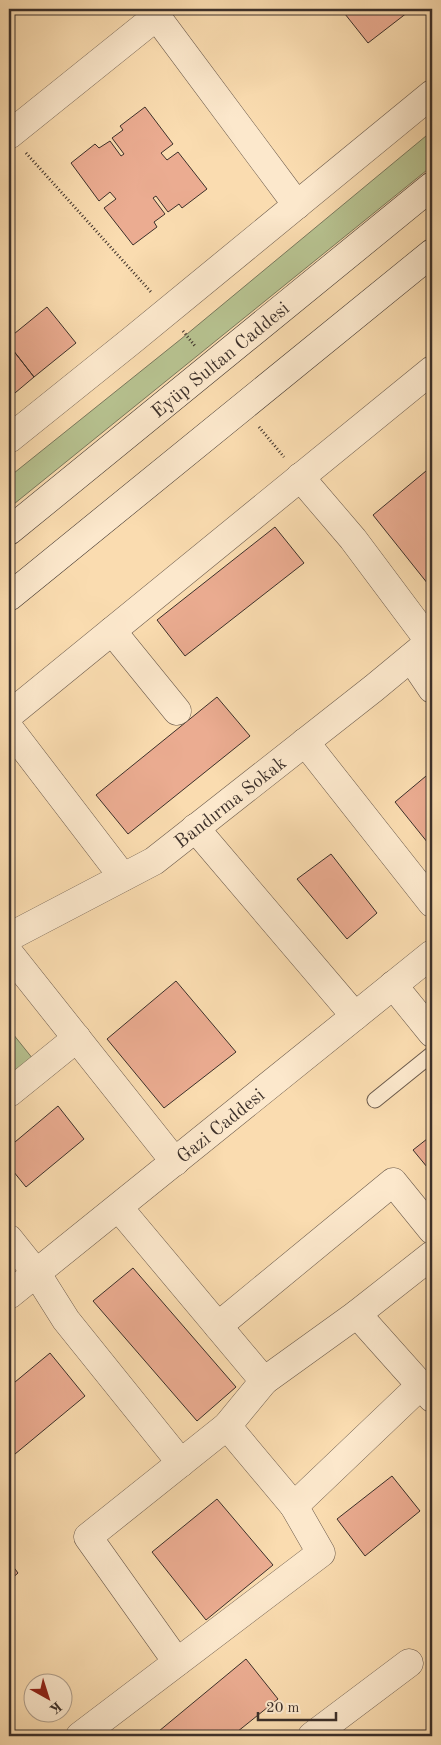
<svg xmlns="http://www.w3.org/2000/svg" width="441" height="1745" font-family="'Old Standard TT',serif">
	<rect width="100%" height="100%" fill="#fadcb0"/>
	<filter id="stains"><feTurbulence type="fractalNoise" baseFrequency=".004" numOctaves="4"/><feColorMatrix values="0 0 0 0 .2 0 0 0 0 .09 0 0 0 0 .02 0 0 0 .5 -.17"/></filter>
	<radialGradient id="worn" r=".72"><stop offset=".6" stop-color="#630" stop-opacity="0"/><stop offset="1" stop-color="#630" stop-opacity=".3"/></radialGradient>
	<path fill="#b7c290" stroke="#7a795d" d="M432 131V166L9 508V477L181 339Z
		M9 1029 33 1059 9 1079Z"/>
	<path fill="#ebac91" stroke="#3c302a" d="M341 9H412L368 43Z
		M145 107 173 144 161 153 167 160 178 152 207 189 182 208 179 204 168 212 156 196 153 198 165 214 154 222 157 227 133 245 104 208 116 199 110 192 99 201 71 163 95 144 99 148 110 141 121 156 124 154 112 138 123 130 120 126Z
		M47 307 76 343 34 377 9 345V338Z
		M9 345 34 377 9 398Z
		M432 466V581L428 584 373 515Z
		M275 527 304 563 185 656 157 620Z
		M217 697 250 736 128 834 96 795Z
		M432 771V848L395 802Z
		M331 854 377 913 347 939 297 879Z
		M176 981 236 1052 164 1108 107 1039Z
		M58 1106 84 1139 26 1187 9 1166V1147Z
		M432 1135V1173L413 1150Z
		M133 1268 236 1387 197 1421 93 1301Z
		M50 1353 85 1396 9 1459V1387Z
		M392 1476 420 1511 365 1556 337 1519Z
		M217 1499 273 1565 206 1620 152 1552Z
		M9 1561 18 1573 9 1581Z
		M246 1659 278 1699 232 1736H153Z"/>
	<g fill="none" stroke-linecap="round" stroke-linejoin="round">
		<defs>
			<path id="service" d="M375 1100 432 1054"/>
			<g id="minor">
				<path d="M151 9 297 205"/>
				<path d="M9 135 157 16"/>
				<path d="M300 477 353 539 430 642"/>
				<path d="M112 631 177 711"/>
				<path d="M411 658 432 689"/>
				<path d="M9 715 432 370"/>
				<path d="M9 728 123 877"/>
				<path d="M305 742 432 903"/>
				<path d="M195 828 355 1016"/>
				<path id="s1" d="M9 937 154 861 374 688 432 640"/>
				<path d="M9 953 175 1162"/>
				<path d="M393 985 432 1033"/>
				<path d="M9 1093 77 1038"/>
				<path d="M119 1208 264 1381 357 1314 432 1398"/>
				<path d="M9 1239 37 1274 66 1320 181 1463"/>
				<path d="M357 1314 432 1255"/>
				<path d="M218 1326 393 1182 432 1230"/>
				<path d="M294 1506 421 1385"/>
				<path d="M177 1662 88 1537 227 1426 264 1381"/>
				<path d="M80 1736 321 1553 294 1506 227 1426"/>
				<path d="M312 1736 409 1663"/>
			</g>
			<g id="tertiary">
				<path d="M9 439 131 341 432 94"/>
				<path id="s2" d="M9 1295 432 954"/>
			</g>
			<g id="secondary">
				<path id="s3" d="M9 531 432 186"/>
				<path d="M9 597 432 253"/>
			</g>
		</defs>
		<use href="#service" stroke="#6c5b4c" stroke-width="17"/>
		<use href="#minor" stroke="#6c5b4c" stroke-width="29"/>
		<use href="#tertiary" stroke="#6c5b4c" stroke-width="29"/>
		<use href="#secondary" stroke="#3c302a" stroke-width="29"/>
		<path stroke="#3c302a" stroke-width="3" stroke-dasharray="1 2.5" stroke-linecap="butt" d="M26 153 151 292
			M183 331 195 346
			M259 427 284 457"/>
		<use href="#service" stroke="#fce8cc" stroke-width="15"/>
		<use href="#minor" stroke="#fce8cc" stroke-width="28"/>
		<use href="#tertiary" stroke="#fce8cc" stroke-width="28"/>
		<use href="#secondary" stroke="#fce8cc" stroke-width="28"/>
	</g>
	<g text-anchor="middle" stroke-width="4" stroke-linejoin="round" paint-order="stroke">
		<g font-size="19" fill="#3c302a" stroke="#fce8cc">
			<text dy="7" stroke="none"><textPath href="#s3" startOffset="272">Eyüp Sultan Caddesi</textPath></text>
			<text dy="7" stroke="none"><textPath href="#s1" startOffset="260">Bandırma Sokak</textPath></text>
			<text dy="7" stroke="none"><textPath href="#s2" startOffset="271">Gazi Caddesi</textPath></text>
		</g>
	</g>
	<rect width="441" height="1745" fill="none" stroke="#fadcb0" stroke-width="30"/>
	<rect x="10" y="10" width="421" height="1725" fill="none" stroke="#3c302a" stroke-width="2.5"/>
	<rect x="15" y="15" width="411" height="1715" fill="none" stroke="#3c302a"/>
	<g transform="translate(48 1698) rotate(141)"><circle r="24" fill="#fce8cc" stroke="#af9e8b"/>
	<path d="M0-4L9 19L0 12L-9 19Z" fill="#8f2418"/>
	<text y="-8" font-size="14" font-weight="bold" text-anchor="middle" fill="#3c302a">K</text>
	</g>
	<path d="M258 1712v8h78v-8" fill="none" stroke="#3c302a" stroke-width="2.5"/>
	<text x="266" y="1712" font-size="15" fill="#3c302a" stroke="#fce8cc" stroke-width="4" paint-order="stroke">20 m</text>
	<rect width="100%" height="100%" filter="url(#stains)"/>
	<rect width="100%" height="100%" fill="url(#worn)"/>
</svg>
